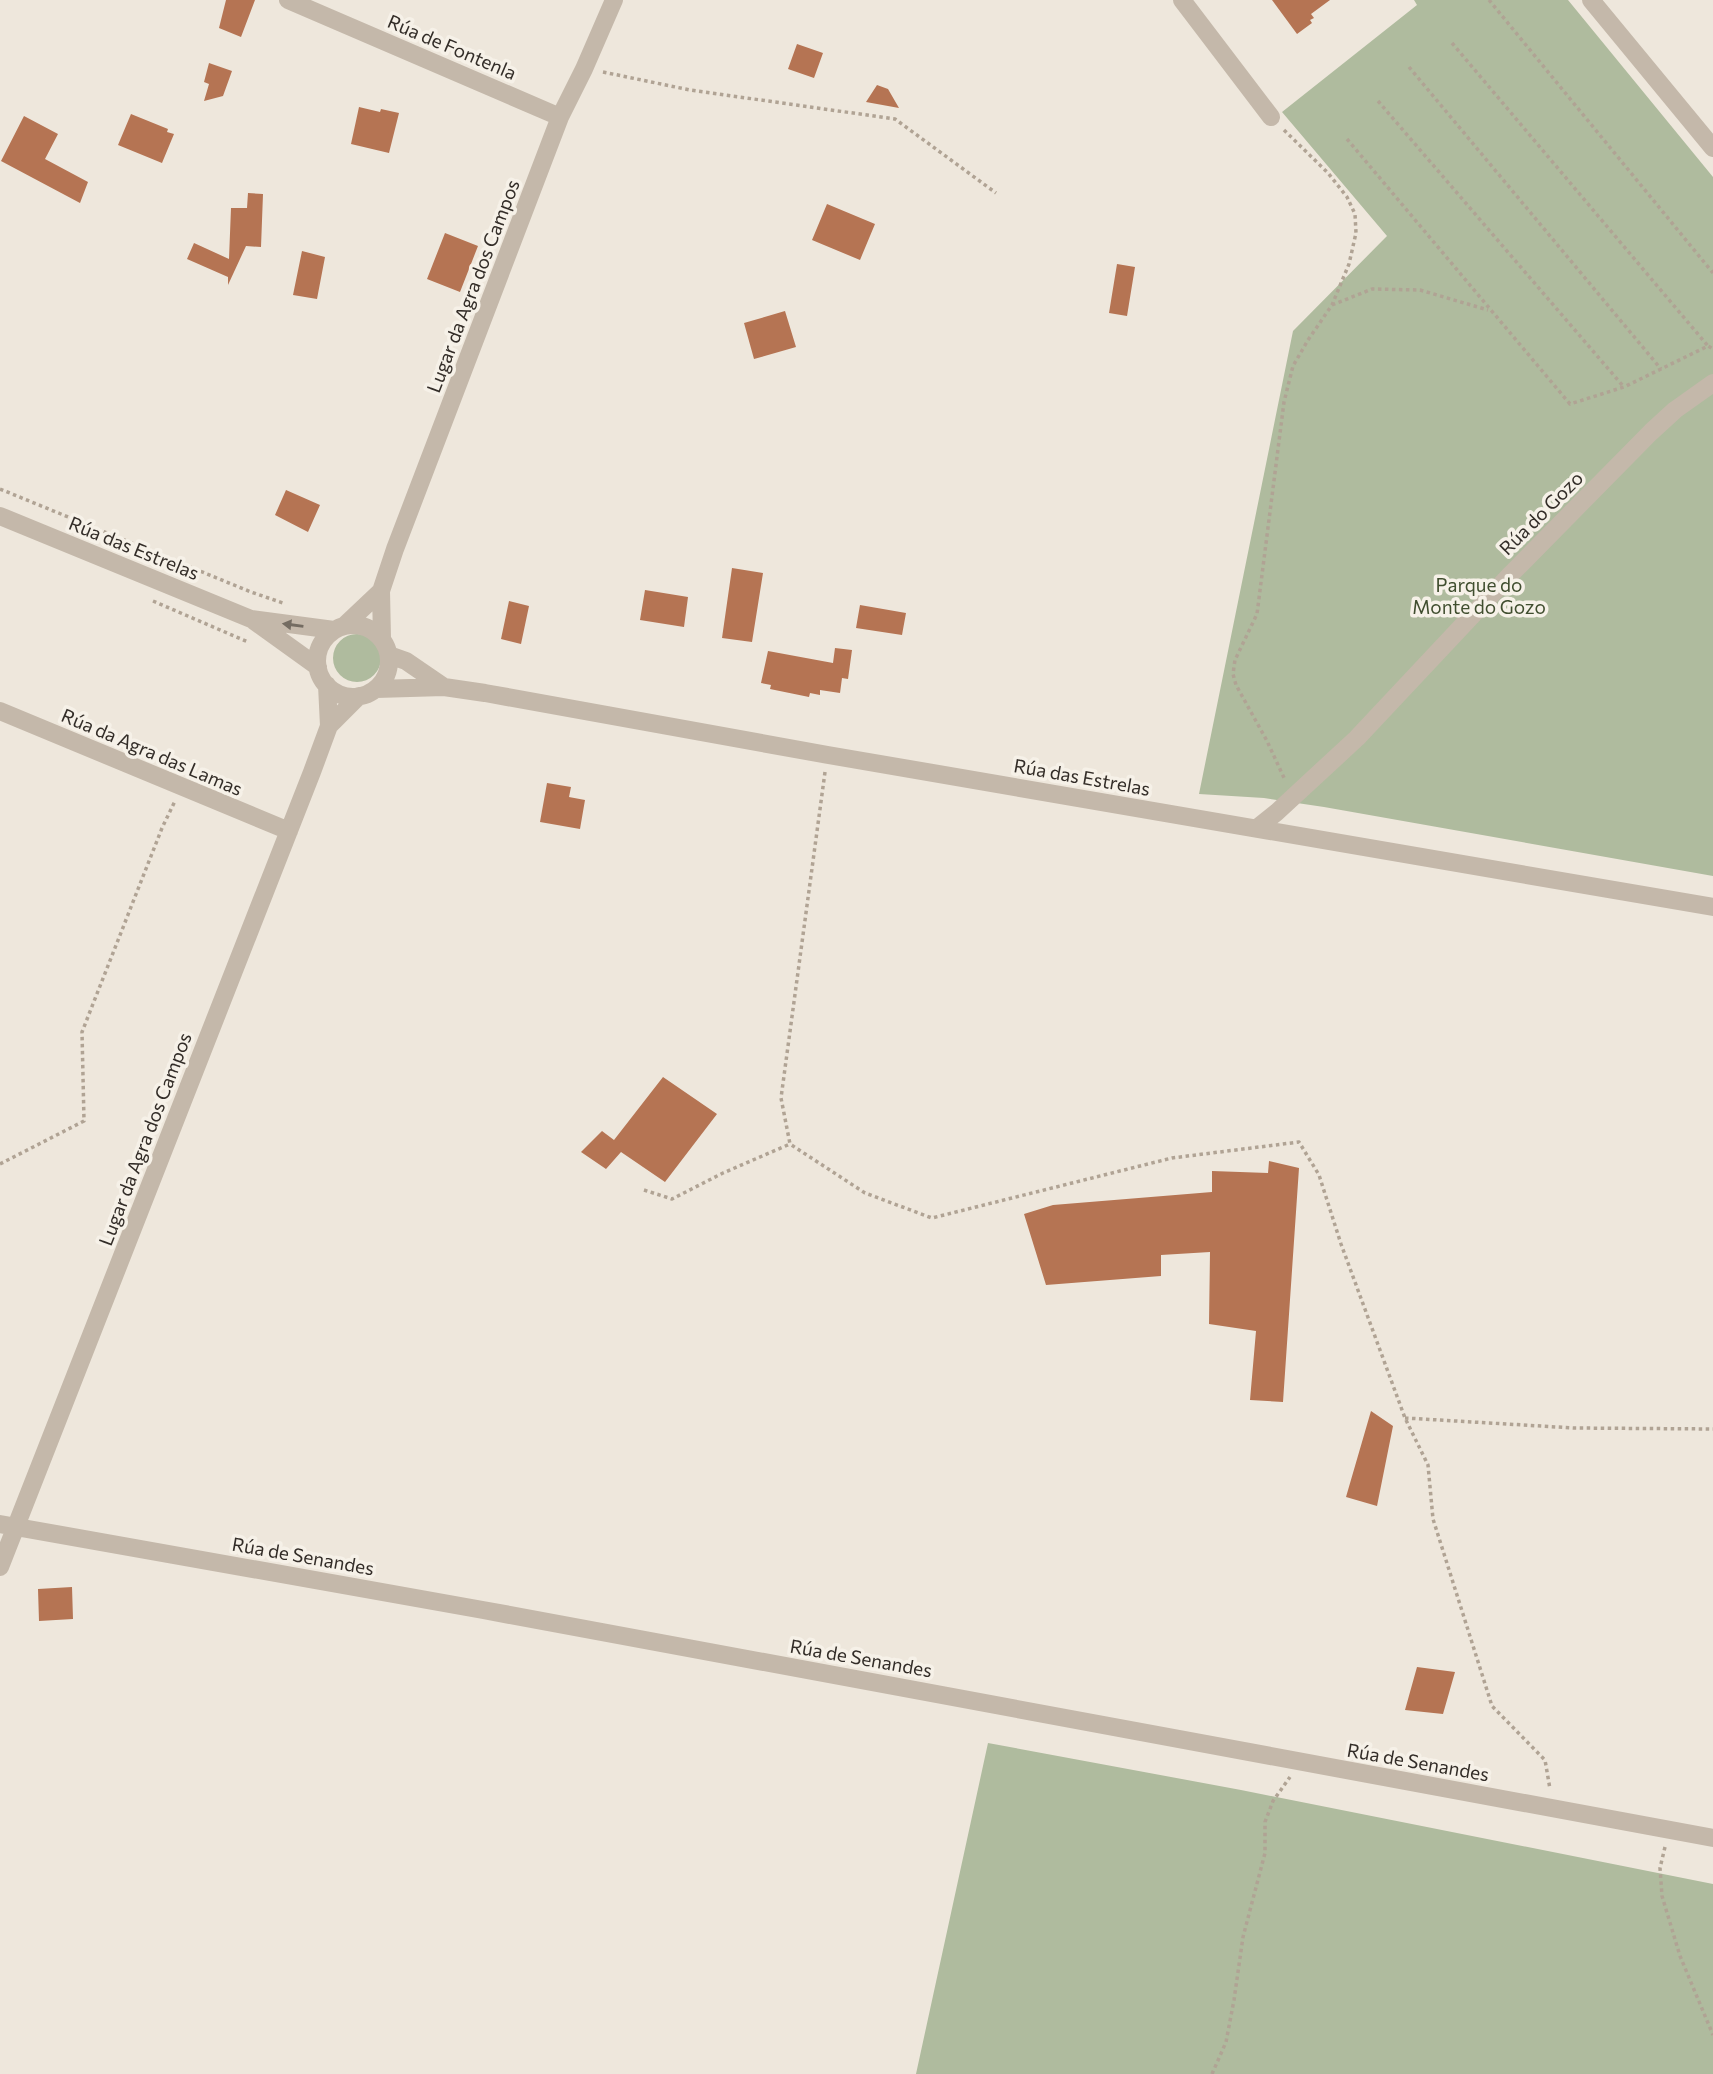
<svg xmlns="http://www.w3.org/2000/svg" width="1713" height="2074" font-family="Commissioner,sans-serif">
	<rect width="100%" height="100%" fill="#eee7dc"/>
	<path fill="#afbb9e" d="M1414 0H1568L1713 177V876L1324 807 1264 798 1199 794 1293 331 1387 236 1282 112 1417 5Z
		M333 658a24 24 0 1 1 48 0a24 24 0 1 1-48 0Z
		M988 1743 1241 1790 1713 1884V2074H916Z"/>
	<path fill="#b57453" d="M226 0H255L241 37 219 28Z
		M1272 0H1330L1311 14 1314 18 1310 20 1312 23 1297 34Z
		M797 44 823 53 814 78 788 69Z
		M209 63 232 71 223 96 204 101 209 84 204 82Z
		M877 85 888 89 899 108 866 102Z
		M359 107 380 112 381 109 399 113 389 153 351 144Z
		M131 114 168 129 167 132 174 134 162 163 118 145Z
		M24 116 58 134 45 159 88 182 80 203 1 161Z
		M248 193 263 194 261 247 246 246 228 285V277L187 259 194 243 229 259 231 208H247Z
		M827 204 875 224 860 260 812 240Z
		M445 233 478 246 460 292 427 279Z
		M302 251 325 257 317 299 293 295Z
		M1117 264 1135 267 1127 316 1109 313Z
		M785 311 796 347 754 359 744 323Z
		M286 490 320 505 308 532 275 515Z
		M732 568 763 573 752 642 722 638Z
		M645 590 688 597 684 627 640 620Z
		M509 601 529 606 521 644 501 639Z
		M860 605 906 613 902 635 856 628Z
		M835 648 852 650 848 679 842 678 840 693 820 690V695L810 693 809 697 770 689 771 685 761 683 768 651 833 663Z
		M547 783 571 787 569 797 585 800 580 829 540 822Z
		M663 1077 717 1114 665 1182 621 1152 606 1169 581 1152 602 1131 614 1140Z
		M1269 1161 1299 1168 1283 1402 1250 1400 1256 1331 1209 1324 1210 1252 1161 1255V1276L1046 1285 1024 1214 1053 1205 1212 1192V1171L1268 1173Z
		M1371 1411 1393 1426 1377 1506 1346 1497Z
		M72 1587 73 1619 39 1621 38 1589Z
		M1417 1667 1455 1672 1443 1714 1405 1710Z"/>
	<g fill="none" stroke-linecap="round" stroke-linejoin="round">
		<path stroke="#b0a394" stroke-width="3.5" stroke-dasharray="3.5 3.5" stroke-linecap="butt" d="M1489 0 1713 273
			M1452 43 1708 346
			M1409 67 1661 369
			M603 72 690 90 895 119 996 193
			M1378 101 1623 386
			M1284 130 1328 173 1347 197 1355 214 1356 233 1349 264 1332 305 1308 340 1293 366 1284 402 1257 614 1235 660 1233 674 1236 685 1267 741 1285 780
			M1347 139 1570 404 1624 387 1708 346 1713 349
			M1332 305 1372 289 1420 290 1488 310
			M0 489 251 592 283 603
			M153 601 248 642
			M825 772 781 1098 790 1144 865 1193 932 1218 1172 1158 1299 1142 1319 1175 1341 1244 1405 1418 1428 1465 1433 1519 1492 1706 1545 1760 1550 1789
			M0 1164 84 1121 82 1032 162 828 175 801
			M644 1190 672 1199 723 1173 790 1144
			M1405 1418 1574 1428 1713 1429
			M1665 1847 1660 1868 1662 1896 1680 1956 1713 2035
			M1212 2074 1226 2042 1234 2000 1243 1937 1265 1853V1822L1273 1801 1290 1777"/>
		<path stroke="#c4b8aa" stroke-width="18" d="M288 0 560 117
			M1182 0 1271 117
			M1591 0 1713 148
			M0 516 251 619 334 630
			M254 621 318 667
			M317 661a36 36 0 1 1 72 0a36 36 0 1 1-72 0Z
			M345 625 381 591
			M382 639 381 591 395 549 560 117 584 69 614 0
			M389 655 406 661 444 687
			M376 689 444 687 485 693 828 755 1713 907
			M0 711 289 831
			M329 726 359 696
			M1257 828 1277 812 1357 738 1511 574 1651 432 1675 410 1713 383
			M0 1524 483 1610 1713 1838
			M0 1567 312 772 329 726 327 685"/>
	</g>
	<defs><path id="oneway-solid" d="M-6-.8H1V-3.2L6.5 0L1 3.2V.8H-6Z" transform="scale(1.75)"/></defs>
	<use fill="#746c62" href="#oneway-solid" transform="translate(293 625) rotate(-172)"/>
	<g text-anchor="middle" stroke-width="7" stroke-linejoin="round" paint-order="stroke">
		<g font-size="19" fill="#332d28" stroke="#f6f1e8">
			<text transform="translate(452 47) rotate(23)" y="7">Rúa de Fontenla</text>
			<text transform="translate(473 286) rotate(-69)" y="7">Lugar da Agra dos Campos</text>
			<text transform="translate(1541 513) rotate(-45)" y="7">Rúa do Gozo</text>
			<text transform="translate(134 548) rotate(22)" y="7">Rúa das Estrelas</text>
			<text transform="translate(152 752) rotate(23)" y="7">Rúa da Agra das Lamas</text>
			<text transform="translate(1082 777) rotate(10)" y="7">Rúa das Estrelas</text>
			<text transform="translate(145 1139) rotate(-69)" y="7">Lugar da Agra dos Campos</text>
			<text transform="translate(303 1556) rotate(10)" y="7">Rúa de Senandes</text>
			<text transform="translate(861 1658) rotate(10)" y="7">Rúa de Senandes</text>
			<text transform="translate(1418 1762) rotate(10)" y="7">Rúa de Senandes</text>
		</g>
		<g font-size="19" fill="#404e2f" stroke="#f6f1e8">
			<text x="1479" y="592">Parque do<tspan x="1479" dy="22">Monte do Gozo</tspan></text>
		</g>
	</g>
</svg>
